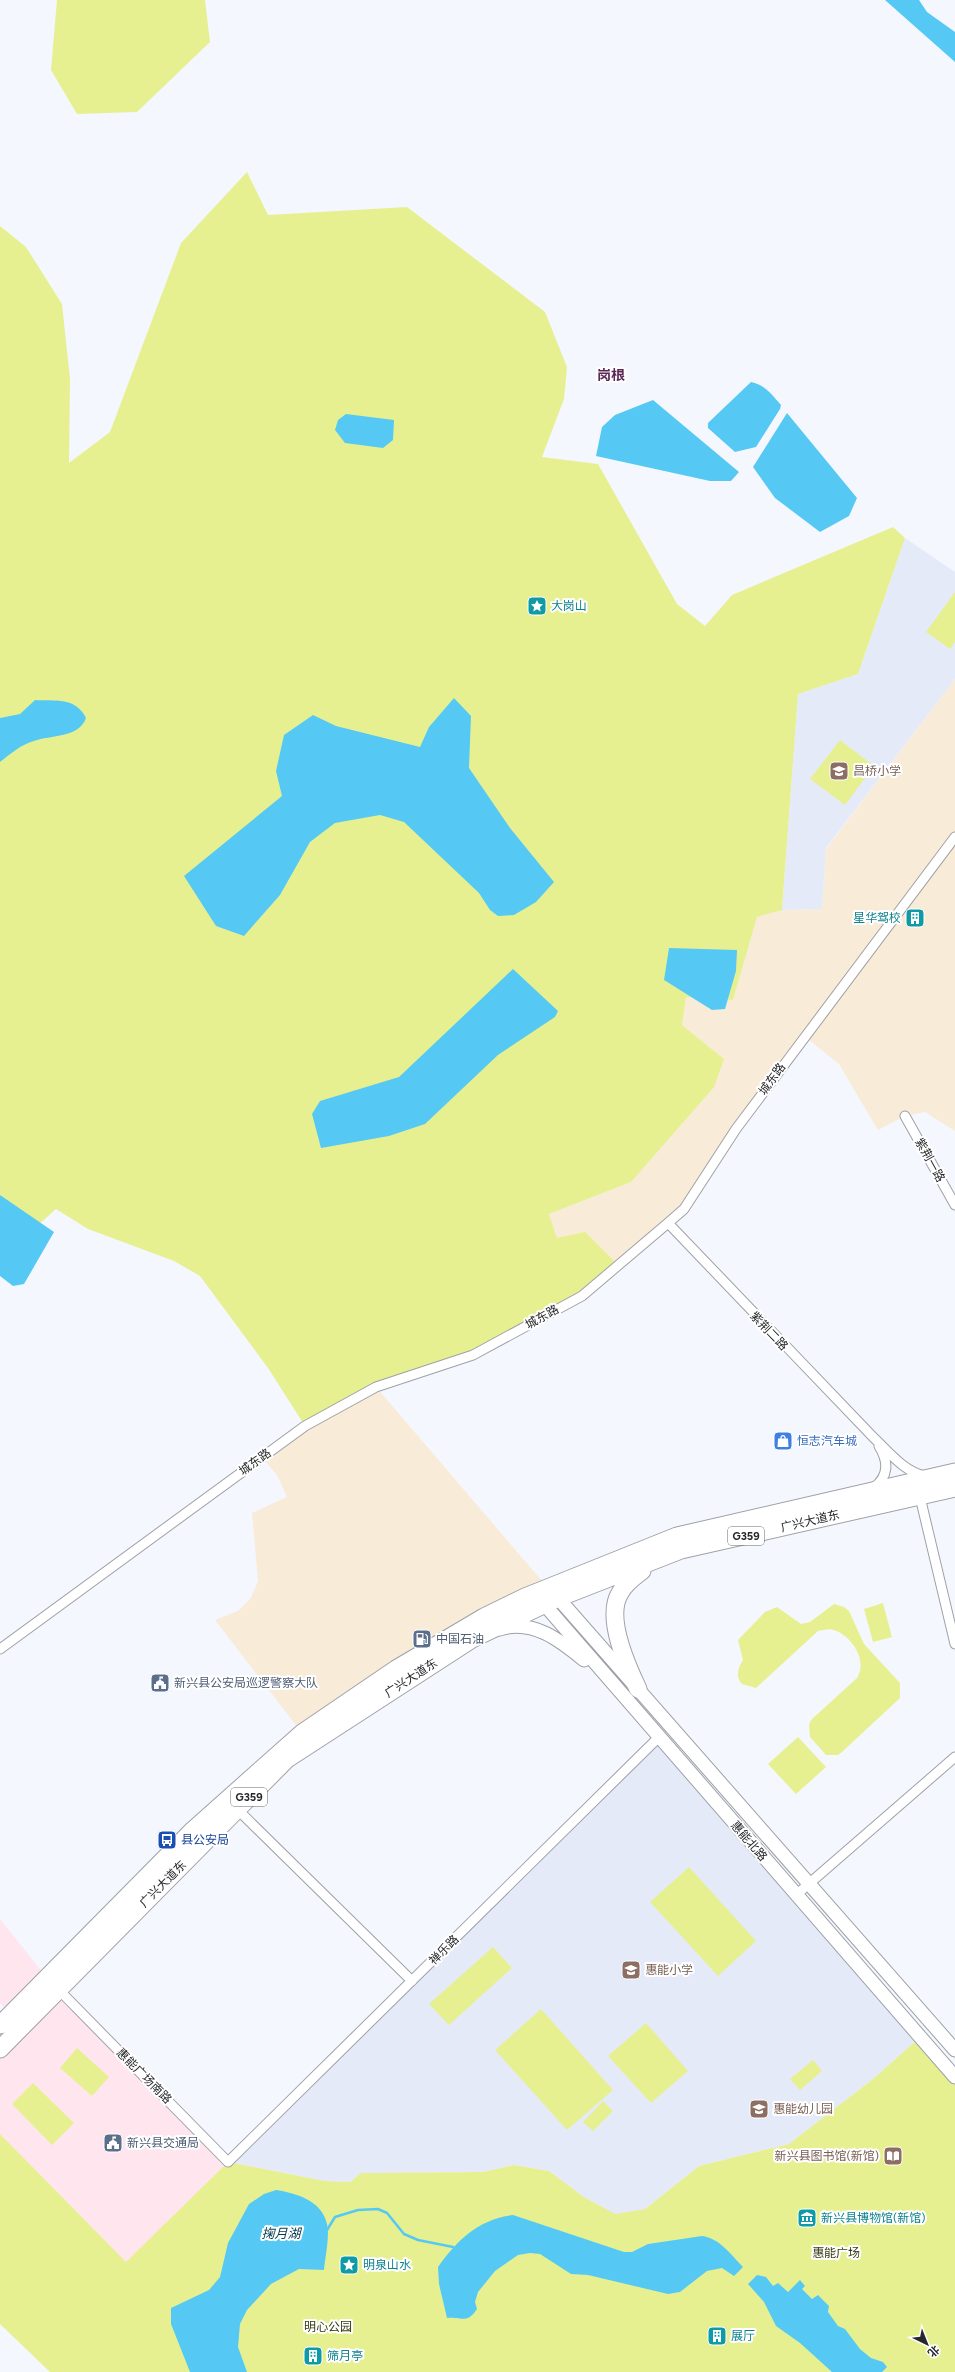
<svg xmlns="http://www.w3.org/2000/svg" width="955" height="2372" font-family="Figtree,'Noto Sans SC',sans-serif">
	<rect width="100%" height="100%" fill="#f4f7fe"/>
	<path fill="#ffe5ed" d="M0 1919 47 1978 228 2162 126 2263 0 2134V2025L11 2014 0 2003Z"/>
	<path fill="#f8ebd7" d="M955 679V1131L925 1112 905 1116 878 1130 839 1064 804 1036 684 1209 618 1265 557 1238 549 1214 631 1182 724 1059 682 1025 686 997 733 1000 757 917 782 910 822 909 826 849Z
		M376 1387 548 1588 302 1733 215 1620 238 1611 251 1598 258 1581 252 1513 287 1497 277 1475 262 1457Z"/>
	<path fill="#e4eaf8" d="M905 538 955 572V679L826 848 822 909 782 910 798 694 858 674Z
		M659 1737 920 2037 873 2079 789 2144 699 2166 645 2209 615 2215 584 2197 549 2171 514 2165 483 2172 361 2173 350 2182 325 2181 228 2162Z"/>
	<path fill="#e7f090" d="M57 0H205L210 42 137 112 77 114 51 70Z
		M247 172 268 215 407 207 545 312 567 367 564 399 542 457 598 464 677 604 705 626 732 595 893 527 905 538 858 674 798 694 782 910 757 917 733 1000 686 997 682 1025 724 1059 714 1087 631 1182 549 1214 557 1238 585 1232 618 1265 582 1296 473 1355 376 1387 305 1426 268 1368 200 1276 174 1261 88 1229 56 1209 0 1259V226L26 247 62 304 70 379 69 463 110 432 181 243Z
		M955 592V642L950 649 926 632Z
		M840 740 874 766 845 805 810 779Z
		M883 1603 892 1637 873 1642 864 1609Z
		M834 1604 844 1607 849 1611 864 1644 900 1683V1698L842 1752 838 1755H826L810 1737 809 1725 811 1720 857 1678C868 1661 852 1636 834 1630 829 1628 823 1630 818 1631L756 1688 742 1684C735 1677 738 1668 743 1660L738 1640 765 1612 777 1607 801 1624 810 1622Z
		M798 1737 826 1767 796 1794 768 1764Z
		M689 1867 756 1941 718 1976 650 1902Z
		M493 1947 512 1968 449 2025 429 2004Z
		M541 2009 613 2090 567 2130 495 2050Z
		M646 2023 688 2071 651 2103 608 2056Z
		M920 2037 955 2077V2372H50L0 2324V2134L126 2262 228 2162 325 2181 350 2182 361 2173 483 2172 514 2165 549 2171 584 2197 615 2214 645 2209 699 2166 789 2144 873 2079Z
		M77 2048 109 2077 92 2096 60 2068Z
		M813 2060 822 2071 800 2090 790 2079Z
		M33 2083 74 2123 52 2145 12 2104Z
		M603 2101 613 2111 593 2131 583 2122Z"/>
	<path fill="#55c9f4" d="M885 0H919L927 12 955 32V62Z
		M751 382C765 385 771 394 781 405L780 409 756 447 735 452 708 428V423Z
		M653 400 739 472 731 481H710L596 456 602 427 615 415Z
		M787 413 857 498 849 516 820 532 775 498 753 467Z
		M346 414 394 420 393 440 383 448 345 443 335 430 338 420Z
		M454 698 471 716 469 768 510 828 554 882 536 902 514 915 498 916 490 910 479 893 404 822 380 815 335 823 310 842 280 895 244 936 216 926 184 876 282 796 276 771 284 735 313 715 336 726 420 747 429 727Z
		M35 700C55 701 76 697 86 718 79 738 51 735 34 741 22 744 10 754 0 762V718L20 714Z
		M669 948 737 950 736 971 725 1009 712 1010 664 980Z
		M513 969 558 1011 555 1017 498 1055 425 1124 389 1136 321 1148 312 1114 320 1101 399 1077Z
		M0 1195 54 1232 24 1284 13 1286 0 1276Z
		M276 2190C295 2193 322 2200 327 2224 330 2235 325 2258 324 2270L299 2269 271 2284 247 2310 240 2324 238 2347 247 2372H190L171 2324V2308L209 2290 220 2277 228 2243 249 2204 264 2194Z
		M513 2215 624 2252H632L648 2244 702 2236C720 2238 732 2256 743 2267L734 2276 722 2268 707 2271 680 2292 668 2294 588 2275 571 2274 540 2254 530 2253 518 2255 495 2271 478 2292 475 2302 477 2309C466 2325 463 2316 447 2318L439 2284 438 2267C457 2240 479 2219 513 2215Z
		M757 2275 766 2277 773 2286 778 2283 788 2292 800 2280 805 2286 802 2289 812 2299 818 2295 829 2306 828 2312 838 2326 845 2329 860 2349 871 2358 883 2362 887 2367 882 2372H832L800 2343 776 2326 764 2302 748 2284Z"/>
	<g fill="none" stroke-linecap="round" stroke-linejoin="round">
		<path stroke="#55c9f4" stroke-width="2.5" d="M327 2230 335 2217 358 2210 378 2209 387 2213 404 2234 418 2240 453 2247"/>
		<defs>
			<path id="street" d="M905 1116 955 1205
				M668 1223 873 1437C888 1451 904 1472 925 1476
				M873 1488C889 1477 889 1462 879 1446
				M920 1497 955 1644
				M0 1649 305 1426 376 1387 473 1355 582 1296 668 1223 684 1209 736 1129 955 837
				M237 1809 412 1981
				M796 1895 955 1757
				M59 1990 228 2162 659 1737"/>
			<path id="secondary" d="M558 1598 955 2050
				M544 1604 955 2077
				M500 1629C532 1618 561 1641 584 1660"/>
			<path id="highway" d="M638 1689C627 1666 605 1617 620 1593 625 1583 634 1577 642 1571
				M0 2025 193 1830 302 1733 396 1669 484 1617 525 1597 677 1536 955 1472
				M0 2049 287 1759 472 1639 558 1598 681 1550 955 1488"/>
		</defs>
		<use href="#street" stroke="#9ea1a7" stroke-width="11"/>
		<use href="#secondary" stroke="#9ea1a7" stroke-width="15"/>
		<use href="#highway" stroke="#9ea1a7" stroke-width="19"/>
		<use href="#street" stroke="#fff" stroke-width="9"/>
		<use href="#secondary" stroke="#fff" stroke-width="13"/>
		<use href="#highway" stroke="#fff" stroke-width="17"/>
	</g>
	<defs>
		<symbol id="sight-square" viewBox="-11 -11 22 22"><rect x="-9" y="-9" width="18" height="18" rx="4" fill="#0f9aa8" stroke="#fff"/><path d="M0-6L1.8-2.2L6-1.7L2.9 1.2L3.7 5.4L0 3.3L-3.7 5.4L-2.9 1.2L-6-1.7L-1.8-2.2Z" fill="#fff"/></symbol>
		<symbol id="school-square" viewBox="-11 -11 22 22"><rect x="-9" y="-9" width="18" height="18" rx="4" fill="#8d6e63" stroke="#fff"/><path d="M0-5L7-2L0 1L-7-2ZM-4 1L0 2.5L4 1V4Q0 6-4 4Z" fill="#fff"/></symbol>
		<symbol id="building-square" viewBox="-11 -11 22 22"><rect x="-9" y="-9" width="18" height="18" rx="4" fill="#0f9aa8" stroke="#fff"/><path d="M-4-6H4V6H1V3H-1V6H-4ZM-2.5-4.3h1.7v1.8h-1.7ZM.8-4.3h1.7v1.8H.8ZM-2.5-1h1.7V.8h-1.7ZM.8-1h1.7V.8H.8Z" fill="#fff"/></symbol>
		<symbol id="shop-square" viewBox="-11 -11 22 22"><rect x="-9" y="-9" width="18" height="18" rx="4" fill="#3f7fe0" stroke="#fff"/><path d="M-5-2.5h2.3a2.7 3.5 0 0 1 5.4 0H5L5.5 6h-11ZM-1.5-2.5h3a1.5 2.3 0 0 0-3 0Z" fill="#fff"/></symbol>
		<symbol id="fuel-square" viewBox="-11 -11 22 22"><rect x="-9" y="-9" width="18" height="18" rx="4" fill="#5c6f8a" stroke="#fff"/><path d="M-5.5-6h7V0h2V4h1.3V-2.5L3-4.5l.8-.8L6-3V5H2.5V1h-1V6h-7ZM-4.2-4.7v3.2H.2V-4.7Z" fill="#fff"/></symbol>
		<symbol id="civic-square" viewBox="-11 -11 22 22"><rect x="-9" y="-9" width="18" height="18" rx="4" fill="#5c6f8a" stroke="#fff"/><path d="M-.6-6.5H3V-4.5H.6V-3L4-1V1h2V6H-6V1h2V-1L-.6-3ZM-1.2 2.5V6h2.4V2.5Z" fill="#fff"/></symbol>
		<symbol id="bus-square" viewBox="-11 -11 22 22"><rect x="-9" y="-9" width="18" height="18" rx="4" fill="#1a4fb4" stroke="#fff"/><path d="M-5-6H5V4H4V6H2V4H-2V6H-4V4H-5ZM-3.5-4V0h7V-4ZM-3.5 1.2v1.5H-2V1.2ZM2 1.2v1.5H3.5V1.2Z" fill="#fff"/></symbol>
		<symbol id="library-square" viewBox="-11 -11 22 22"><rect x="-9" y="-9" width="18" height="18" rx="4" fill="#8d6e63" stroke="#fff"/><path d="M-6-4Q-3-5.5-.7-3.5V5Q-3 3-6 4ZM6-4Q3-5.5 .7-3.5V5Q3 3 6 4Z" fill="#fff"/></symbol>
		<symbol id="museum-square" viewBox="-11 -11 22 22"><rect x="-9" y="-9" width="18" height="18" rx="4" fill="#0f9aa8" stroke="#fff"/><path d="M0-6L6-3V-2H-6V-3ZM-5-1h2V3h-2ZM-1-1h2V3h-2ZM3-1h2V3H3ZM-6 4H6V6H-6Z" fill="#fff"/></symbol>
	</defs>
	<g fill-rule="evenodd">
		<use href="#sight-square" x="526" y="595" width="22" height="22"/>
		<use href="#school-square" x="828" y="760" width="22" height="22"/>
		<use href="#building-square" x="904" y="907" width="22" height="22"/>
		<use href="#shop-square" x="772" y="1430" width="22" height="22"/>
		<use href="#fuel-square" x="411" y="1628" width="22" height="22"/>
		<use href="#civic-square" x="149" y="1672" width="22" height="22"/>
		<use href="#bus-square" x="156" y="1829" width="22" height="22"/>
		<use href="#school-square" x="620" y="1959" width="22" height="22"/>
		<use href="#school-square" x="748" y="2098" width="22" height="22"/>
		<use href="#civic-square" x="102" y="2132" width="22" height="22"/>
		<use href="#library-square" x="882" y="2145" width="22" height="22"/>
		<use href="#museum-square" x="796" y="2207" width="22" height="22"/>
		<use href="#sight-square" x="338" y="2254" width="22" height="22"/>
		<use href="#building-square" x="706" y="2325" width="22" height="22"/>
		<use href="#building-square" x="302" y="2345" width="22" height="22"/>
	</g>
	<g text-anchor="middle" stroke-width="4" stroke-linejoin="round" paint-order="stroke">
		<g fill="#fff" stroke="#67686a" stroke-width="1">
			<rect x="728" y="1527" width="36" height="18" rx="3"/>
			<rect x="231" y="1788" width="36" height="18" rx="3"/>
		</g>
		<g font-size="11" font-weight="bold" fill="#26272a">
			<text x="746" y="1540">G359</text>
			<text x="249" y="1801">G359</text>
		</g>
		<g font-size="12" fill="#0d838f" stroke="#fff" text-anchor="start">
			<text x="551" y="610">大岗山</text>
			<text x="901" y="922" text-anchor="end">星华驾校</text>
			<text x="821" y="2222">新兴县博物馆(新馆)</text>
			<text x="363" y="2269">明泉山水</text>
			<text x="731" y="2340">展厅</text>
			<text x="327" y="2360">筛月亭</text>
		</g>
		<g font-size="12" fill="#785e54" stroke="#fff" text-anchor="start">
			<text x="853" y="775">昌桥小学</text>
			<text x="645" y="1974">惠能小学</text>
			<text x="773" y="2113">惠能幼儿园</text>
			<text x="879" y="2160" text-anchor="end">新兴县图书馆(新馆)</text>
		</g>
		<g font-size="12" fill="#26272a" stroke="#fff">
			<text transform="translate(772 1079) rotate(-54)" y="4">城东路</text>
			<text transform="translate(930 1160) rotate(61)" y="4">紫荆一路</text>
			<text transform="translate(542 1317) rotate(-29)" y="4">城东路</text>
			<text transform="translate(769 1331) rotate(46)" y="4">紫荆二路</text>
			<text transform="translate(255 1462) rotate(-36)" y="4">城东路</text>
			<text transform="translate(810 1521) rotate(-13)" y="4">广兴大道东</text>
			<text transform="translate(411 1678) rotate(-33)" y="4">广兴大道东</text>
			<text transform="translate(749 1841) rotate(49)" y="4">惠能北路</text>
			<text transform="translate(163 1884) rotate(-45)" y="4">广兴大道东</text>
			<text transform="translate(444 1950) rotate(-45)" y="4">禅乐路</text>
			<text transform="translate(144 2076) rotate(45)" y="4">惠能广场南路</text>
		</g>
		<g font-size="12" fill="#366cbe" stroke="#fff" text-anchor="start">
			<text x="797" y="1445">恒志汽车城</text>
		</g>
		<g font-size="12" fill="#4e5e75" stroke="#fff" text-anchor="start">
			<text x="436" y="1643">中国石油</text>
			<text x="174" y="1687">新兴县公安局巡逻警察大队</text>
			<text x="127" y="2147">新兴县交通局</text>
		</g>
		<g font-size="12" fill="#164399" stroke="#fff" text-anchor="start">
			<text x="181" y="1844">县公安局</text>
		</g>
		<g font-size="12" fill="#363910" stroke="#fff">
			<text x="836" y="2257">惠能广场</text>
			<text x="328" y="2331">明心公园</text>
		</g>
		<g font-size="13" font-style="italic" fill="#063b4d" stroke="#fff">
			<text x="281" y="2238">掬月湖</text>
		</g>
		<g font-size="14" font-weight="bold" fill="#5b2755" stroke="#fff">
			<text x="611" y="380">岗根</text>
		</g>
	</g>
	<g transform="translate(927 2344) rotate(137)" stroke="#ffffff" stroke-width="3" paint-order="stroke">
	<path d="M0-3L7 15L0 10L-7 15Z" fill="#26272a"/>
	<text y="-6" font-size="11" font-weight="bold" text-anchor="middle" fill="#26272a">北</text>
	</g>
</svg>
